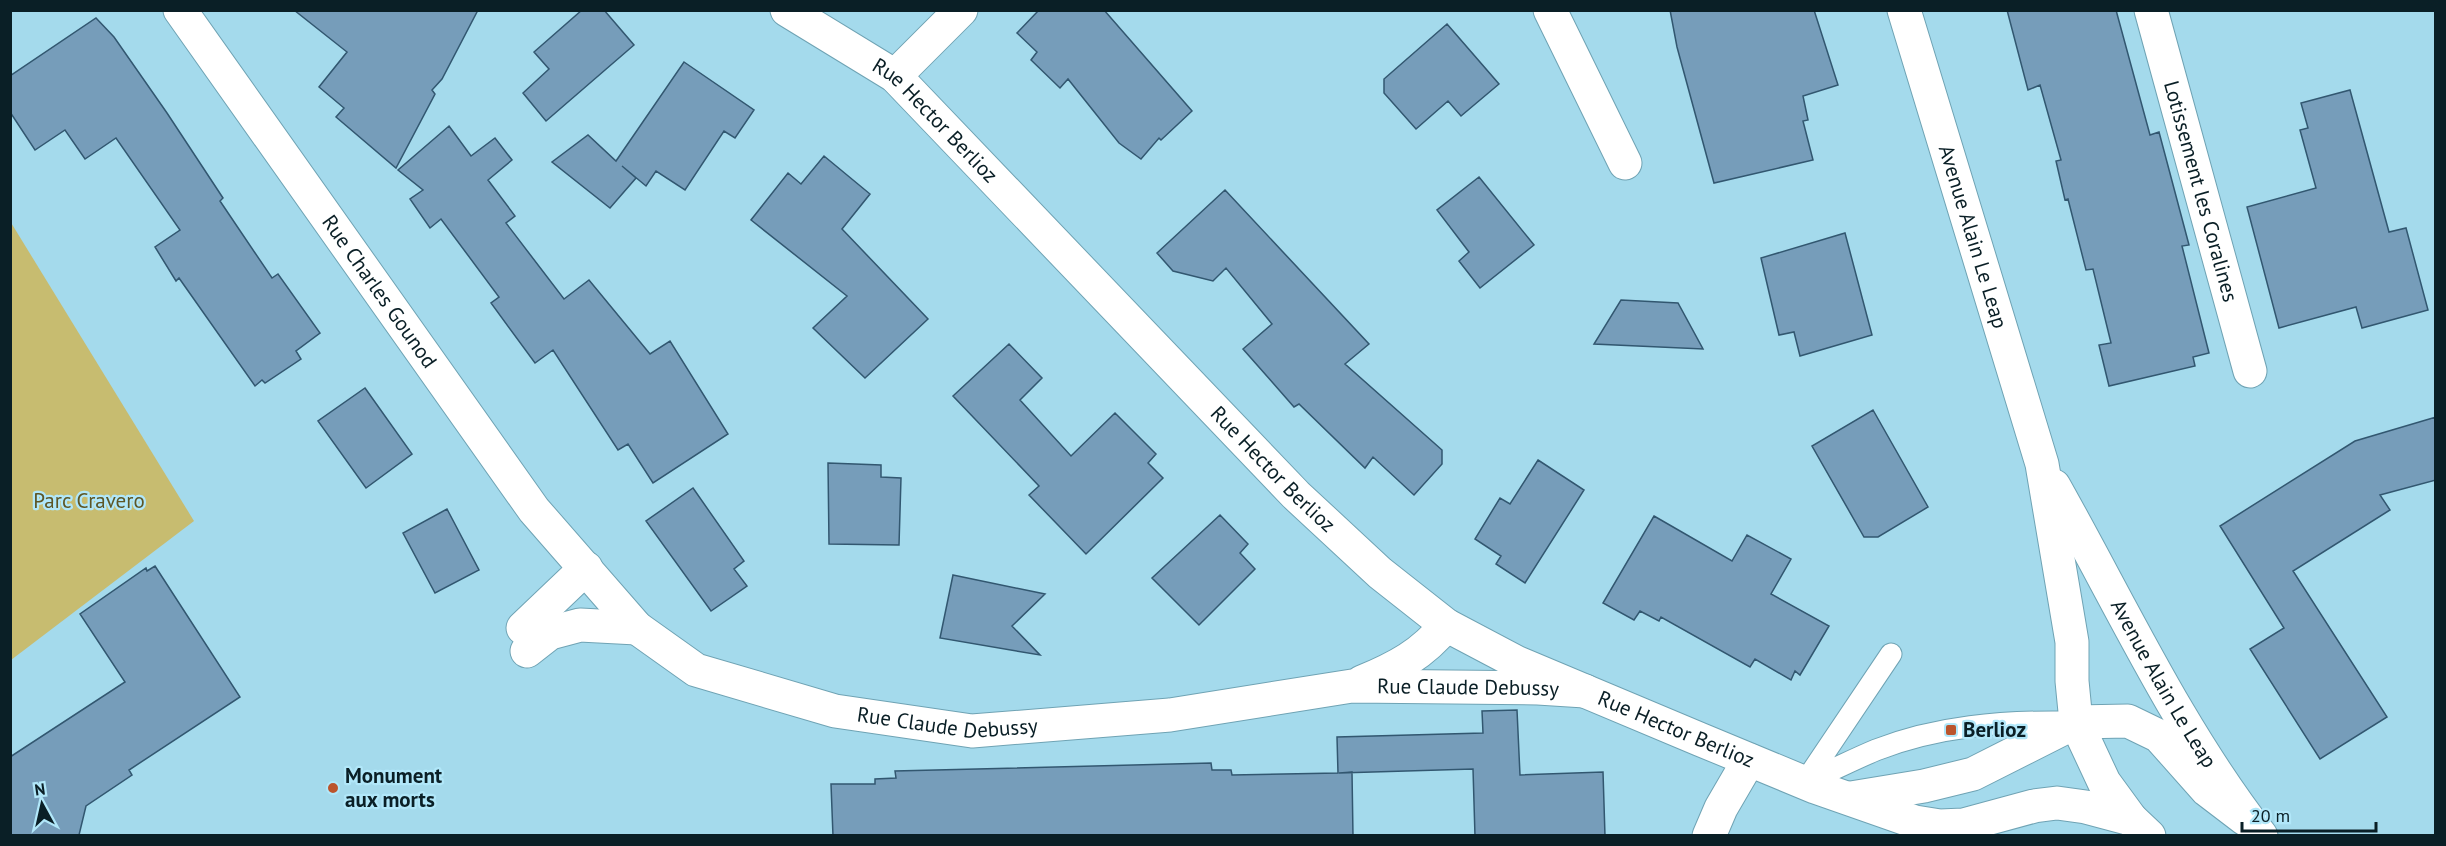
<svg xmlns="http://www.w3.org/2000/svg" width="2446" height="846" font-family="'PT Sans',sans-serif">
	<rect width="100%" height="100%" fill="#a4daec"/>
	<path fill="#c7bc70" d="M10 221 194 521 11 660H10Z"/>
	<path fill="#769dba" stroke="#325770" stroke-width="1.5" d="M294 10H478L442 79 432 90 435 94 396 168 336 117 344 108 319 87 347 52Z
		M582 10H604L634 45 546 121 523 93 549 69 534 52Z
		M1039 10H1104L1192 111 1161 140 1159 138 1141 159 1119 143 1068 79 1060 88 1031 60 1037 52 1017 33Z
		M1670 10H1814L1838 85 1803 96 1808 120 1803 121 1813 160 1714 183 1677 47Z
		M2007 10H2116L2150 135 2159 132 2189 245 2182 246 2209 353 2193 357 2195 366 2109 386 2099 345 2111 343 2093 269 2086 270 2068 199 2065 200 2056 161 2061 160 2040 85 2028 90Z
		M96 18 114 37 167 113 223 198 220 201 272 278 278 274 320 333 296 351 301 359 265 383 262 380 255 386 179 278 176 281 155 247 180 230 116 138 85 159 65 130 35 150 10 112V76Z
		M1447 24 1499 84 1461 116 1448 101 1416 129 1384 93V79Z
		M684 62 754 110 735 138 724 131 685 190 656 171 646 186 622 166 636 178 610 208 552 162 588 135 616 161Z
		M2350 90 2389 232 2406 228 2428 310 2362 328 2356 307 2279 328 2247 207 2316 188 2300 130 2308 128 2301 103Z
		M449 126 471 156 495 138 512 160 488 180 515 216 506 223 564 299 589 280 650 354 670 341 728 434 653 483 628 444 618 450 553 350 535 363 491 303 499 297 441 219 430 228 410 199 423 190 398 170Z
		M824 156 870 194 842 229 928 319 865 378 813 328 847 296 751 220 788 173 801 184Z
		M1479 177 1534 245 1480 288 1459 261 1469 252 1437 210Z
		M1225 190 1369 344 1345 364 1442 450V464L1414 495 1373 457 1365 468 1299 404 1294 407 1243 349 1272 324 1226 268 1213 281 1173 271 1157 253Z
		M1845 233 1872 335 1800 356 1794 332 1779 335 1761 258Z
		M1621 300 1678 303 1703 349 1594 344Z
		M1009 344 1042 378 1020 400 1071 456 1115 413 1156 454 1148 463 1163 478 1086 554 1029 495 1039 486 953 396Z
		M365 388 412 454 366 488 318 421Z
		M1873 410 1928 507 1878 537H1864L1812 446Z
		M2436 417V480L2380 495 2390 510 2293 571 2387 717 2320 759 2250 649 2284 628 2220 526 2355 441Z
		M1538 460 1584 490 1525 583 1496 564 1501 556 1475 539 1500 498 1510 504Z
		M828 463 881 465V477L901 478 899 545 829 544Z
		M693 488 744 561 734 569 747 586 711 611 646 521Z
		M447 509 479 570 435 593 403 533Z
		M1220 515 1248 544 1240 553 1255 569 1199 625 1152 578Z
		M1654 516 1732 561 1747 535 1791 559 1771 594 1829 626 1800 675 1795 671 1791 680 1755 659 1750 667 1661 617 1659 621 1640 611 1634 620 1603 603Z
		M155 566 240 697 129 770 132 775 86 806 79 835H10V757L125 682 80 614 146 568 147 571Z
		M953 575 1045 594 1012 626 1040 655 940 638Z
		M1517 710 1520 775 1603 772 1605 836H1475L1473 769 1339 773 1352 772 1353 836H833L831 784H875V779L896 778 895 771 1211 763 1212 770H1231L1232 775 1338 773 1337 737 1483 733 1482 711Z"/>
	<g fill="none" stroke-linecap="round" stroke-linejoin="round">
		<defs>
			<path id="lane" d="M1805 782C1829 772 1852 760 1876 750 1937 726 2003 721 2067 722
				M1805 782 1891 654"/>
			<g id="street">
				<path id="s1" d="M180 10 534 510 637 628 696 670 835 711 972 731 1170 715 1352 686 1538 688 1585 691"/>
				<path id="s2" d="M787 10 895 76 1296 495 1380 573 1446 625 1518 663 1699 739 1815 787 1915 822 1940 826 1964 825 2034 806 2057 803 2086 807 2131 819"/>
				<path d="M1550 10 1625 163"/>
				<path id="s3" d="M2151 10 2250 371"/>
				<path d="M895 76 961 10"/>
				<path d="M523 628 586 568"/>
				<path d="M527 651 550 633 580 625 637 628"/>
				<path d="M1362 682C1396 668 1423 654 1446 625"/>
				<path d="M1851 798 1924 786 1973 774 2076 722 2128 721 2159 736 2207 790 2245 819"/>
				<path d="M1709 836 1721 808 1749 760"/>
			</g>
			<g id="secondary">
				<path id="s4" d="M1904 10 2042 464 2072 642V681L2076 722 2104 782 2131 819 2149 836"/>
				<path id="s5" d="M2054 486C2121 605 2177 728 2261 836"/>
			</g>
		</defs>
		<use href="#lane" stroke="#6fa3b4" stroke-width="23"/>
		<use href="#street" stroke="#6fa3b4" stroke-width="35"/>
		<use href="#secondary" stroke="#6fa3b4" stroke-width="35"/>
		<use href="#lane" stroke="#fff" stroke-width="21"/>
		<use href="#street" stroke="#fff" stroke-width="33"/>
		<use href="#secondary" stroke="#fff" stroke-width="33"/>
	</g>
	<g fill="#bb542c" stroke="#b1e7f9" stroke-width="2">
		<rect x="1945" y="724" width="12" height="12" rx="3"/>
		<circle cx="333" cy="788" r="6"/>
	</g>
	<g text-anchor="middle" stroke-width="4.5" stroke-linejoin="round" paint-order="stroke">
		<g font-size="21" fill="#0a1f26" stroke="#b1e7f9">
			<text dy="7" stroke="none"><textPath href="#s2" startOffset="186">Rue Hector Berlioz</textPath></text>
			<text dy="7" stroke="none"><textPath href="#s3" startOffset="188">Lotissement les Coralines</textPath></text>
			<text dy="7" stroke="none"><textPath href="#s4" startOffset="237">Avenue Alain Le Leap</textPath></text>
			<text dy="7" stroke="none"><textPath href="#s1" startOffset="345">Rue Charles Gounod</textPath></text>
			<text dy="7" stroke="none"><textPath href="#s2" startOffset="672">Rue Hector Berlioz</textPath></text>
			<text dy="7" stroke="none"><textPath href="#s5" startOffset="226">Avenue Alain Le Leap</textPath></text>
			<text dy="7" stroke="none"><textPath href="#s1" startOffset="1624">Rue Claude Debussy</textPath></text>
			<text dy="7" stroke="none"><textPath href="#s1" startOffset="1100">Rue Claude Debussy</textPath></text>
			<text dy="7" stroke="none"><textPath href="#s2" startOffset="1158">Rue Hector Berlioz</textPath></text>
		</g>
		<g font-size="21" fill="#5d5625" stroke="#b1e7f9">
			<text x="89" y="508">Parc Cravero</text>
		</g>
		<g font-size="21" font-weight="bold" fill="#0a1f26" stroke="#b1e7f9" text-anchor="start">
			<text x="1963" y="737">Berlioz</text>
			<text x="345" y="783">Monument<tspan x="345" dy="24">aux morts</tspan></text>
		</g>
	</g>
	<rect width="2446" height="846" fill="none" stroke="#0a1f26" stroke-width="24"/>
	<g transform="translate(42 804) rotate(352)" stroke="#b1e7f9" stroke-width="4.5" paint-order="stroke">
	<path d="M0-4.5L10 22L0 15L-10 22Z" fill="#0a1f26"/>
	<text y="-9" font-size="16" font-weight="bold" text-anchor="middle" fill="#0a1f26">N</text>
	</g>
	<path d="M2242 822v9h134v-9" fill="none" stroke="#0a1f26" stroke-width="3"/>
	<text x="2251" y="822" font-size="18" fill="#0a1f26" stroke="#b1e7f9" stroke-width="4.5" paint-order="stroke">20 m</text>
</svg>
